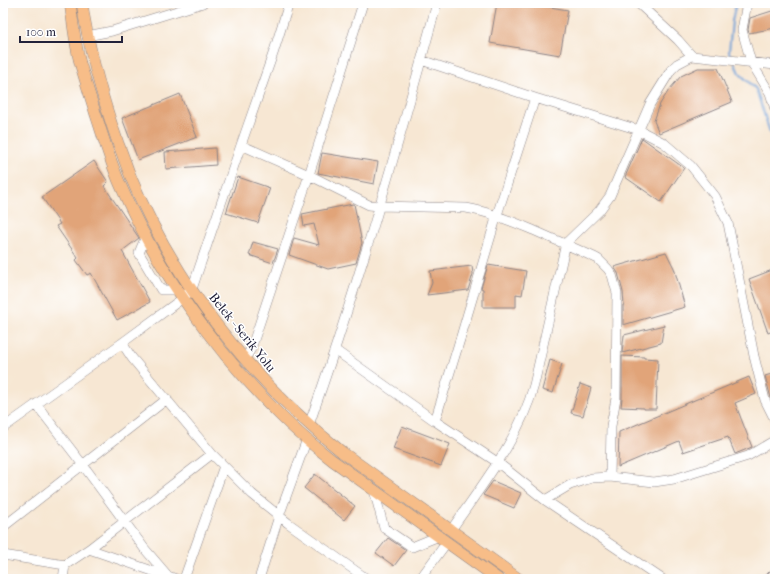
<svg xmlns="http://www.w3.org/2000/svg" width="778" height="582" font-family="'IM FELL French Canon',serif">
	<rect width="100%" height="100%" fill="#fff"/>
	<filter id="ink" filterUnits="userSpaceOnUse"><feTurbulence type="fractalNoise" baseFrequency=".025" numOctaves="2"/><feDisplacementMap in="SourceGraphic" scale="8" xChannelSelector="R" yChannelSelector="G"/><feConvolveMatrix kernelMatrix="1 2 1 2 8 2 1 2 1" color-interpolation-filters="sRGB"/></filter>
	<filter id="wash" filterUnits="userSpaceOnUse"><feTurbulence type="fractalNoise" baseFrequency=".012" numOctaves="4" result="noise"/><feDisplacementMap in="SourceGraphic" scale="16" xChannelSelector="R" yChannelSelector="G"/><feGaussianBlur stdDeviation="0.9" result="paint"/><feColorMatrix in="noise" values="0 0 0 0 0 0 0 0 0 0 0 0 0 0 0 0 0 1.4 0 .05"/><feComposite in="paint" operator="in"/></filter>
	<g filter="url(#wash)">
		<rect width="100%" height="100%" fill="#f7e7d3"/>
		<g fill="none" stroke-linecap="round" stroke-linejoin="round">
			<path stroke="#6ca0d8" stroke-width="2" d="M731 57 729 52 732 21 736 3
				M735 64 739 73 756 89 775 148"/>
		</g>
		<g id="blocks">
			<path fill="#e1a479" d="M497 3H526L568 10 560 55 490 43Z
				M775 10V28L749 33 748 30 750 18Z
				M698 68H718L732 102 659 133 654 121 660 104 669 90 681 76Z
				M180 94 197 137 138 160 122 118Z
				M642 138 684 168 661 202 625 177Z
				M215 148 216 165 166 169 165 152Z
				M322 153 378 162 374 184 318 173Z
				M94 161 108 182 104 186 139 238 122 251 150 302 117 320 91 273 87 275 76 260 78 258 56 226 60 224 42 197Z
				M238 177 270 188 258 223 226 213Z
				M353 204H354L362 243 356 263 328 269 289 255 294 238 319 245 314 224 304 226 302 214Z
				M253 242 278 249 273 263 249 255Z
				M666 252 674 268 685 307 623 325V305H624L623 292 618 273 614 267Z
				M488 265 526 271 522 295 516 294V307H483V289L481 288Z
				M472 266 473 274 468 290 427 295 432 283 430 271Z
				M775 269V330L768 333 749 279Z
				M664 325 661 343 622 353 624 335Z
				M622 356 644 357V358L658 359 656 409H644V408L621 407 622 398Z
				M550 360 562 364 553 393 542 390Z
				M775 373V407L771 398 765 376Z
				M749 377 756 394 735 403 752 447 735 454 728 437 683 452 679 441 618 467 619 432Z
				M580 384 591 388 583 416 571 413Z
				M402 426 450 444 441 466 393 449Z
				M315 474 355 506 344 520 304 488Z
				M493 481 521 493 514 508 483 495Z
				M388 538 406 550 394 566 376 553Z
				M771 570 775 572V579H762Z"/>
		</g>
	</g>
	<g filter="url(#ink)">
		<use href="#blocks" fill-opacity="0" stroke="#8c8487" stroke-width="1"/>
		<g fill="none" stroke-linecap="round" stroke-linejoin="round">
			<defs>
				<path id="minor" d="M638 3 678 40 692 56
					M747 3 742 30 751 62 770 93 775 109
					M87 36 112 31 203 3
					M421 60 535 98 639 130 664 143 691 166 715 196 728 223 754 356 765 400 775 420
					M241 145 309 175 369 205 379 206 466 208C490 212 511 221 533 230 555 240 577 249 598 259L608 269 612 275 617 293 616 398 611 426 610 477
					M146 236 139 253 161 290H178
					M122 343 132 358 212 454 252 494 288 523 367 579
					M335 350 435 421 497 462 545 500 662 579
					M245 359 251 349 309 175 363 3
					M36 404 83 465 144 548 168 576 176 579
					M435 421 462 333 497 215 535 98
					M309 425C358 286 398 145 437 3
					M3 428 122 343 183 298 192 289 241 145 274 51 289 3
					M374 490 384 528 412 547 439 536
					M545 500 570 485 592 478 610 477 654 482 674 479 748 456 775 440
					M3 527 167 399
					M451 530C482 485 520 438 534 385L566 243 599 211 610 196 650 104 671 70 677 64 692 56 775 65
					M89 549 167 576
					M3 555 65 565 89 549 212 454
					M63 579 65 565
					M184 579 224 466
					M259 579 279 516 307 439
					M420 579 447 542"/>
				<path id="major" d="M70 3C73 23 75 44 80 63 85 79 90 96 95 112 103 136 110 161 120 184 157 270 214 350 281 416 297 432 314 446 332 460L498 579
					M82 3C89 51 102 97 118 143 123 155 127 168 132 180 177 286 252 381 342 452L519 579"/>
			</defs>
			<use href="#minor" stroke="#8c8487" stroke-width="10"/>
			<use href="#major" stroke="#8c8487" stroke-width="12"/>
			<use href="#minor" stroke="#fff" stroke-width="9"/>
			<use href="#major" stroke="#f7bd88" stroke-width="11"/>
		</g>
	</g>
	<g text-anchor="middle" stroke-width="3" stroke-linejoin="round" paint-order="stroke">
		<g font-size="13" fill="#22223b" stroke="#fff">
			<text transform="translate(243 332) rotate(51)" y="5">Belek - Serik Yolu</text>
		</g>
	</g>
	<rect width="778" height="582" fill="none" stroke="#fff" stroke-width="16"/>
	<path d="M20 36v6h102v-6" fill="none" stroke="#22223b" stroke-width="2"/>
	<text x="26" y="36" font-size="12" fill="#22223b" stroke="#ffffff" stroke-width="3" paint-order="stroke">100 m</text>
</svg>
